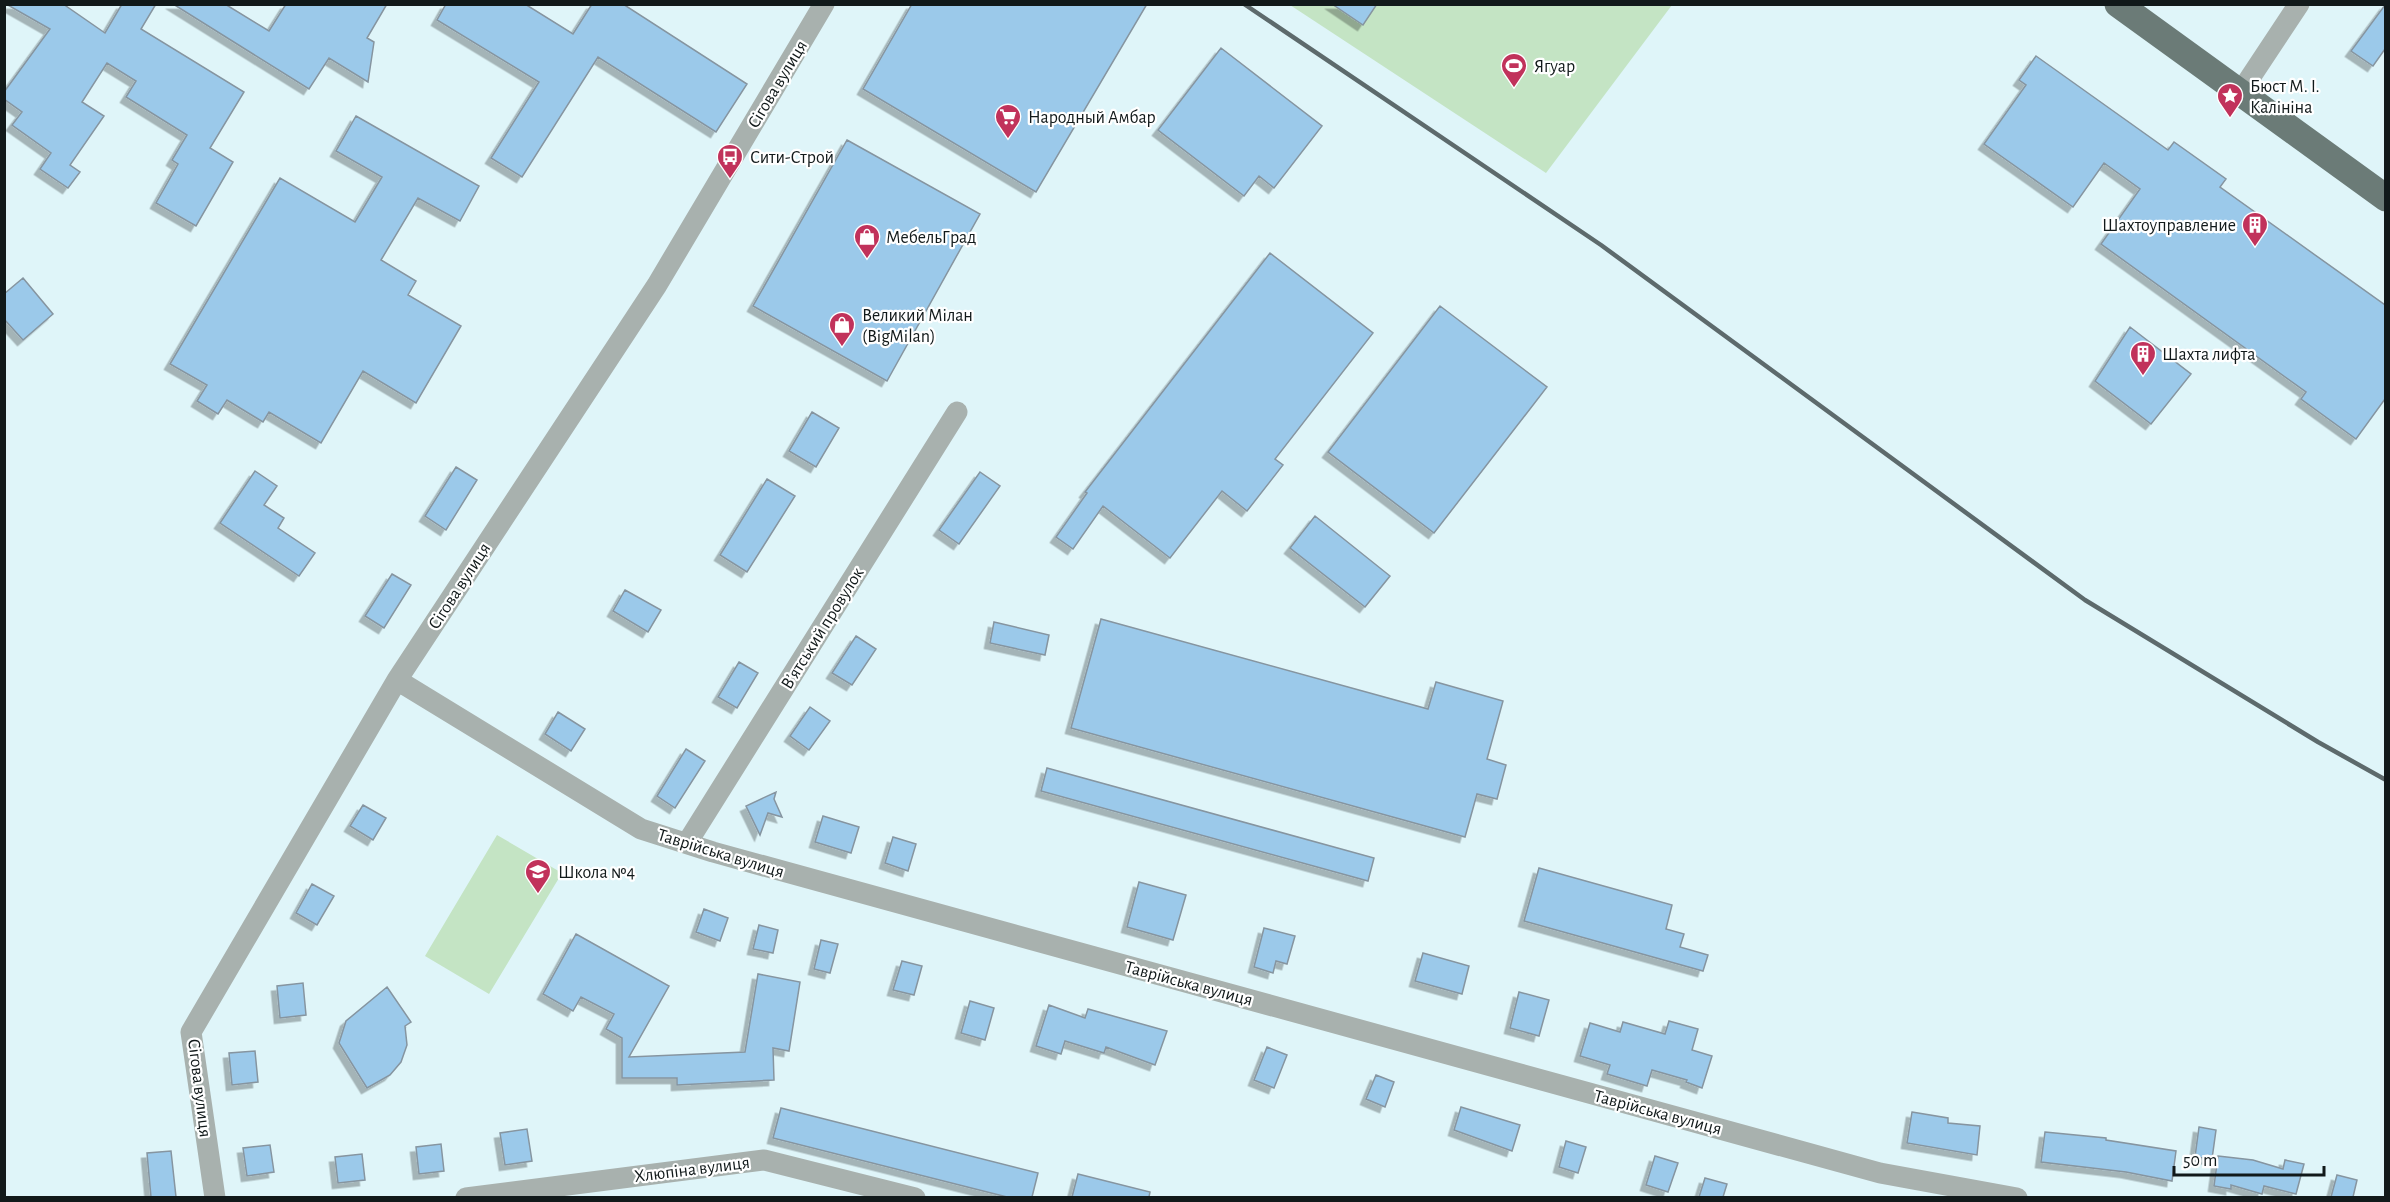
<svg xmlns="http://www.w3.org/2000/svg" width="2390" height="1202" font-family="'Alegreya Sans',sans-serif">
	<defs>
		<filter id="shadow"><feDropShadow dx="-5.5" dy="5.5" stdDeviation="0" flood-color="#0004"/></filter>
	</defs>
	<rect width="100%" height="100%" fill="#dff5f9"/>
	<path fill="#c4e4c4" d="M1290 5H1672L1546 173Z
		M497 835 562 873 489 994 425 956Z"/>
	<path fill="#9bc9ea" stroke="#8695a0" stroke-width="1.5" filter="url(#shadow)" d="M6 4H63L105 33 122 4H156L141 29 244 92 210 148 233 162 196 226 156 203 178 164 172 160 187 135 126 97 136 81 107 63 82 102 104 116 70 165 80 172 68 188 40 169 51 153 12 125 22 112 4 99V92L50 29Z
		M173 4H225L269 31 286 4H387L367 38 374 42 368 82 329 58 309 89Z
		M446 4H525L573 34 592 4H623L747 84 716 132 598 57 522 177 491 158 539 82 437 20Z
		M912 4H1147L1036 192 863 89Z
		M1332 4H1377L1363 25Z
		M2385 5V49L2373 66 2351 51Z
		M1221 48 1322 126 1274 188 1259 176 1244 196 1158 130Z
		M2036 56 2168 150 2174 142 2226 179 2220 187 2385 305V399L2356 439 2301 399 2306 392 2101 244 2140 189 2104 163 2073 207 1984 144 2026 85 2019 80Z
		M356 116 479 186 460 221 418 198 381 260 416 281 408 295 461 326 416 403 363 371 321 443 269 412 263 422 227 400 218 414 197 401 207 385 170 364 280 178 355 222 382 177 336 151Z
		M847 140 980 214 887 381 753 306Z
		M1270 253 1373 333 1275 459 1283 465 1247 511 1222 491 1170 558 1103 506 1073 549 1056 537 1087 493 1085 492Z
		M23 278 53 314 23 340 4 319V294Z
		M1440 306 1547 387 1434 533 1328 452Z
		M2130 327 2191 374 2151 424 2095 381Z
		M812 412 839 428 816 467 789 451Z
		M456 467 477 480 446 530 425 516Z
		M255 471 277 486 264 505 284 518 278 528 315 553 299 576 220 523Z
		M980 472 1000 486 959 544 939 530Z
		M767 479 795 496 747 572 720 555Z
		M1315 516 1390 576 1365 607 1290 548Z
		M392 574 411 585 384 628 365 616Z
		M625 590 661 610 648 632 613 611Z
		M1101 619 1428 709 1436 682 1503 701 1487 759 1506 765 1497 799 1477 794 1465 837 1071 728Z
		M994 622 1049 635 1045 655 990 643Z
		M856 636 876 649 852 685 832 673Z
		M739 662 758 673 737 708 718 697Z
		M810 707 830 721 809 750 790 736Z
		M558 712 585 729 571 751 545 734Z
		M686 749 705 761 675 808 657 796Z
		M1047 768 1374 858 1368 881 1041 791Z
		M776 792 774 799 782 817 768 813 760 835 746 806Z
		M363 805 386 818 373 840 350 826Z
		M823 816 859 827 851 853 815 842Z
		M893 837 916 844 908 871 885 863Z
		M1539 868 1672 905 1666 929 1684 934 1680 947 1708 955 1703 971 1524 921Z
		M1139 882 1186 895 1173 940 1127 927Z
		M312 884 334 896 317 925 296 913Z
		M704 909 728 918 720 941 696 932Z
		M759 925 778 930 773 953 753 949Z
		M1264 928 1295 936 1287 964 1276 961 1273 973 1254 967Z
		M576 934 669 986 629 1057 745 1052 758 974 800 982 789 1051 773 1048 774 1080 677 1085V1078H622V1038L606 1029 614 1014 581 997 573 1011 543 994Z
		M821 940 838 944 830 973 814 969Z
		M1423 953 1469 966 1462 994 1415 981Z
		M902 961 922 966 914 995 893 990Z
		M303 983 306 1015 280 1018 277 986Z
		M387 987 411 1022 405 1026 407 1045 401 1062 390 1075 367 1088 339 1043 346 1021Z
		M1519 992 1549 1000 1539 1036 1510 1028Z
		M970 1001 994 1008 985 1040 961 1033Z
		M1049 1005 1085 1018 1088 1009 1167 1031 1155 1065 1106 1047 1104 1053 1065 1041 1061 1054 1036 1046Z
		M1669 1021 1698 1029 1692 1050 1712 1056 1702 1088 1686 1082 1687 1080 1652 1070 1647 1086 1607 1074 1610 1065 1580 1056 1590 1023 1620 1032 1623 1022 1665 1034Z
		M1267 1047 1287 1055 1274 1088 1254 1080Z
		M255 1051 258 1082 232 1085 229 1053Z
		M1376 1075 1394 1082 1385 1107 1366 1099Z
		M1461 1107 1520 1125 1512 1151 1454 1130Z
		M781 1108 1038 1173 1032 1197H1007L773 1138Z
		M1912 1112 1948 1118V1123L1980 1126 1977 1155 1907 1143Z
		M2199 1127 2216 1130 2212 1159 2195 1157Z
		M527 1129 532 1161 505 1165 500 1133Z
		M2045 1132 2106 1138V1140L2176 1151 2172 1181 2126 1172 2041 1162Z
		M1566 1141 1586 1147 1578 1173 1559 1167Z
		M441 1144 444 1171 419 1174 416 1147Z
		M270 1145 274 1172 247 1176 243 1148Z
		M171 1151 176 1197H151L147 1153Z
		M362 1154 365 1180 338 1183 335 1157Z
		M1655 1156 1678 1163 1668 1192 1646 1185Z
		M2218 1156 2253 1160 2283 1169 2285 1160 2304 1164 2296 1194 2264 1186 2262 1194 2231 1185V1189L2214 1186Z
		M1078 1174 1150 1192 1149 1197H1072Z
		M2337 1175 2357 1180 2353 1197H2331Z
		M1705 1178 1727 1184 1723 1197H1699Z"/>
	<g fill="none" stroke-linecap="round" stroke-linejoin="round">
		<path stroke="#a8b1ae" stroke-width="21" d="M2240 93 2299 4
			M397 680 641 829 713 852 1880 1173 2017 1198
			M687 843 957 412
			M215 1198 191 1032 397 680 657 285 824 4
			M466 1198 764 1160 915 1198"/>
		<path stroke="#6b7b77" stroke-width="27" d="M2118 4 2386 198"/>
		<path stroke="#5d6a6c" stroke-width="4.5" d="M1244 4 1601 245 2085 600 2318 742 2386 780"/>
	</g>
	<defs>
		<symbol id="stadium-pin" viewBox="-11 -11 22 30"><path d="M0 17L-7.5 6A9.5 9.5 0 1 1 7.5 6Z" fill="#c1325b" stroke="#fff"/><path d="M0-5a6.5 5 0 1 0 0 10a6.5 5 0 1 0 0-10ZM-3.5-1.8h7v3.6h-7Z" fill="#fff"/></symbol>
		<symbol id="sight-pin" viewBox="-11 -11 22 30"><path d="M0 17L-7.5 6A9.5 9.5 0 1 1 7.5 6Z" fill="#c1325b" stroke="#fff"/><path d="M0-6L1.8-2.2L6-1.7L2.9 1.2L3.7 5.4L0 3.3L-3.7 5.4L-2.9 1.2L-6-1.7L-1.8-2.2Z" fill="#fff"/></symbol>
		<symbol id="supermarket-pin" viewBox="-11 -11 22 30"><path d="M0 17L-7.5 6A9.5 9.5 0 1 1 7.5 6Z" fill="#c1325b" stroke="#fff"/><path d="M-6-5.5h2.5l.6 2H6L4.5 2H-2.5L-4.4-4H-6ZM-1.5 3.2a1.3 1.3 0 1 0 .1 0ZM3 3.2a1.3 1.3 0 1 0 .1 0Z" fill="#fff"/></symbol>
		<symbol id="bus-pin" viewBox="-11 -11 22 30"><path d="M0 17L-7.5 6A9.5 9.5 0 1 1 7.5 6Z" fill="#c1325b" stroke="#fff"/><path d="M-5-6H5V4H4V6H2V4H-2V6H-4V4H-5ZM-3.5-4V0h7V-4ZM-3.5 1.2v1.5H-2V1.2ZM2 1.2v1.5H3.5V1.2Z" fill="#fff"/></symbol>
		<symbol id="building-pin" viewBox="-11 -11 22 30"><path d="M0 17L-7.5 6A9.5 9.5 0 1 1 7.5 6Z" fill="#c1325b" stroke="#fff"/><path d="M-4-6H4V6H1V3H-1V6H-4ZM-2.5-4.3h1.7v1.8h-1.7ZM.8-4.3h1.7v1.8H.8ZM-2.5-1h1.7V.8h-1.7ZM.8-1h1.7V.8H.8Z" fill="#fff"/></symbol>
		<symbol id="shop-pin" viewBox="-11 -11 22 30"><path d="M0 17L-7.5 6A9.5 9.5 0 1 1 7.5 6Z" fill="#c1325b" stroke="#fff"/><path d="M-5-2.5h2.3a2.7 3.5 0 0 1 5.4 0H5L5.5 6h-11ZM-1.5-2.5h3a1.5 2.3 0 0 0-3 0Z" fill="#fff"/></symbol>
		<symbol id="school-pin" viewBox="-11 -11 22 30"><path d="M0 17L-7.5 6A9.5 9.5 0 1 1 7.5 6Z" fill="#c1325b" stroke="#fff"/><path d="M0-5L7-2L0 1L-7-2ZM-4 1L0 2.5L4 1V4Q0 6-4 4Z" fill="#fff"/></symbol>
	</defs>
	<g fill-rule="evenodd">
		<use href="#stadium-pin" x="1499" y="51" width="30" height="40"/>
		<use href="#sight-pin" x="2215" y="81" width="30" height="40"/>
		<use href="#supermarket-pin" x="993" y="102" width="30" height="40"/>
		<use href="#bus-pin" x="715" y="142" width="30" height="40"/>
		<use href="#building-pin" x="2240" y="210" width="30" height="40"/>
		<use href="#shop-pin" x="852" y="222" width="30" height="40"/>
		<use href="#shop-pin" x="827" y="310" width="30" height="40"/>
		<use href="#building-pin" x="2128" y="339" width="30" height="40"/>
		<use href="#school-pin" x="523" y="857" width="30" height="40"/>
	</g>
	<g text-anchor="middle" stroke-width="4.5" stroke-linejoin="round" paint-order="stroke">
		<g font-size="18" fill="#11191a" stroke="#fff" text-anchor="start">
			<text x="1534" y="72">Ягуар</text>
			<text x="2250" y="92">Бюст М. І.<tspan x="2250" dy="21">Калініна</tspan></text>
			<text x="1028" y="123">Народный Амбар</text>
			<text x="750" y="163">Сити-Строй</text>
			<text x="2236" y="231" text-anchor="end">Шахтоуправление</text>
			<text x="886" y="243">МебельГрад</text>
			<text x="862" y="321">Великий Мілан<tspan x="862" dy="21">(BigMilan)</tspan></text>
			<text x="2162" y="360">Шахта лифта</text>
			<text x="558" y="878">Школа №4</text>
		</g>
		<g font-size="18" fill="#11191a" stroke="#fff">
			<text transform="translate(777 84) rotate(-59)" y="6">Сігова вулиця</text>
			<text transform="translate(459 586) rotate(-57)" y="6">Сігова вулиця</text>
			<text transform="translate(822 628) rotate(-58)" y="6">В’ятський провулок</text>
			<text transform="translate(721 853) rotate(17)" y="6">Таврійська вулиця</text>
			<text transform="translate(1189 983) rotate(15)" y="6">Таврійська вулиця</text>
			<text transform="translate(200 1088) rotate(83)" y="6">Сігова вулиця</text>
			<text transform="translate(1658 1112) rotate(15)" y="6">Таврійська вулиця</text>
			<text transform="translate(692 1169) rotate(-7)" y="6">Хлюпіна вулиця</text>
		</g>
	</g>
	<rect width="2390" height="1202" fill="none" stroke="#11191a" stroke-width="12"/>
	<path d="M2174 1166v9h150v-9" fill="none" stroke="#11191a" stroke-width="3"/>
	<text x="2183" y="1166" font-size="18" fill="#11191a" stroke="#ffffff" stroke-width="4.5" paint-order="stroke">50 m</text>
</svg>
